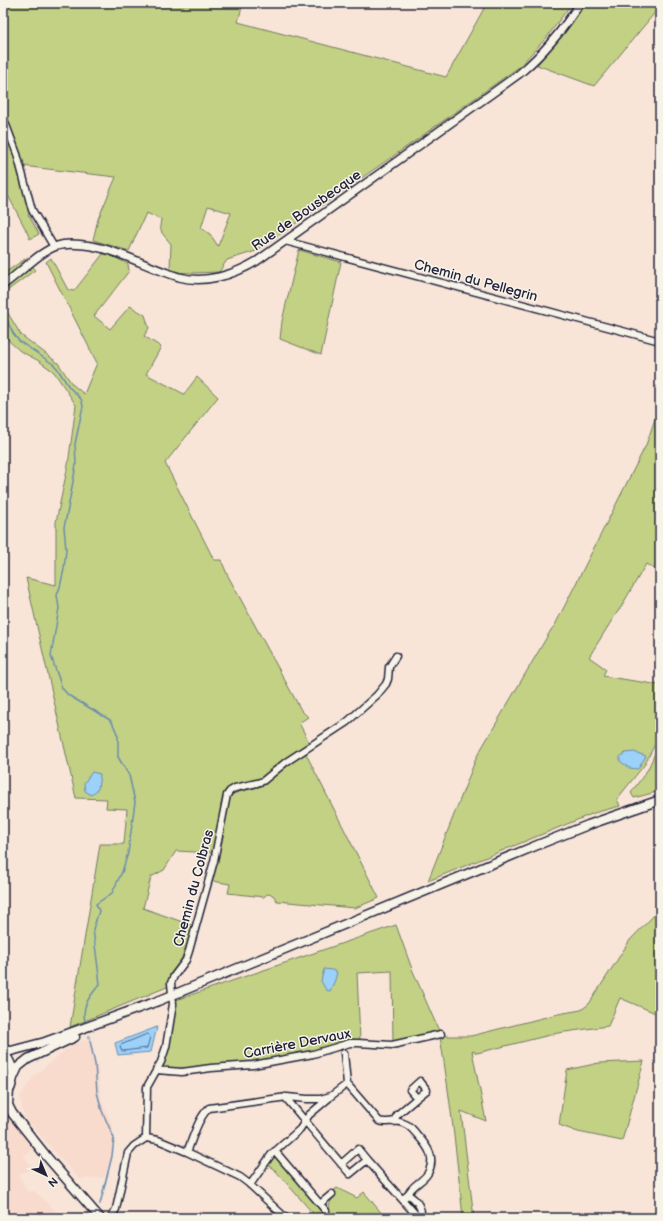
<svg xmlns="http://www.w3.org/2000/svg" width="663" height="1221" font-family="'Balsamiq Sans',sans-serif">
	<rect width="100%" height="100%" fill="#f8e5d8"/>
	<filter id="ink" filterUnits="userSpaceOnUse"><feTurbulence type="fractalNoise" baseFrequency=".025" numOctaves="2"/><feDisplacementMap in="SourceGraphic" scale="8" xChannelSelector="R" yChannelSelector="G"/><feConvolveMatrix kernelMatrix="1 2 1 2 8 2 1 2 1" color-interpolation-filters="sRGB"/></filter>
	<g filter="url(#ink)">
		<path fill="#f9dbcd" d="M88 1039 97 1064 102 1102 113 1127V1149L104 1178 79 1179 24 1117 20 1096 34 1076 70 1046Z
			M3 1114 12 1120 33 1150 24 1156 34 1169 19 1174 27 1191H35L63 1218H3Z"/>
		<path fill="#c3d185" stroke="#727a60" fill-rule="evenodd" d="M3 3H243L238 22 446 77 487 3H572L547 37 519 67 412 143 256 251 227 260 219 272 192 273 174 272 170 269 171 244 162 233 160 226 161 219 146 213 129 251 93 240 98 219 116 177 22 166 31 213 28 214 39 234 30 239 25 228 3 186ZM208 206 231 213 218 246 210 234 201 228Z
			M584 3H659L658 9 594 86 537 65 561 37Z
			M299 250 341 262 321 355 280 339 282 321Z
			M106 253 128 264 129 271 94 316 110 329 130 306 145 315 149 328 144 336 161 347 146 374 184 394 197 377 218 397 165 463 214 560H221L228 576 301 710 308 717 299 723 310 744C293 756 274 773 255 781 244 786 235 785 225 791L213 853 176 851 164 870 151 877 143 908 194 926 181 960 170 974 167 987 70 1027 100 844H124L127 809 106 808 107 799 76 798 26 578 56 585V522L68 465 76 405 54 372 39 361 20 351 9 341 3 329V305L21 335 58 363 72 384 84 394 97 363 46 262 51 258 68 290 74 291 103 254Z
			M28 257 35 270 3 294V274Z
			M656 416 660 417V572L646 564 621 607 612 620 589 657 606 669 603 676 660 685V734L645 764 617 799 620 806 594 813 428 881 477 756 551 630 555 625 646 445Z
			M660 742V791L634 798 631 793 648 769Z
			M305 752 379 898 355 908 277 901 273 895 267 894 264 897 228 893 230 884 212 881 228 801 232 794 262 786Z
			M660 909V1015L620 998 608 1026 558 1033 477 1053 472 1051 486 1121 461 1111 474 1218H463C457 1158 450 1097 440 1037L446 1036H471L558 1014 581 1010 589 1004 630 940Z
			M396 925 412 969 439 1031 393 1043 392 971 357 973 360 1040C295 1056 228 1070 161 1068 171 1046 173 1024 176 1000Z
			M3 1057 6 1061 9 1078 3 1093Z
			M644 1061 622 1141 578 1132 559 1125 567 1070 599 1063Z
			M275 1157 324 1215 329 1210C329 1203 331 1200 336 1195L333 1191 337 1188 357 1198 364 1192 383 1215 380 1218H317L275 1170 267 1165 273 1158Z"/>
		<path fill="#9cd1fa" stroke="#6b8bae" d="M634 752 646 756 638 769 629 768 620 761V757L625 753Z
			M92 772 100 774 98 789 91 795 85 791 84 783Z
			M324 969 332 970 337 972 335 980 330 991 326 990 321 981Z
			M157 1027 151 1052 118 1055 115 1043Z"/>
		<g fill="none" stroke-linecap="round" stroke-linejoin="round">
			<path stroke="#536887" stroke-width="1" d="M148 1034 150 1037 147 1048 123 1051 121 1050 120 1046 121 1045Z"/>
			<path stroke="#6b8bae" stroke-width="1.5" d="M3 312 13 333 19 341 53 364 57 368 69 387 81 399 83 406 75 444 76 465 67 514 64 527 66 550 64 569 60 587 57 595 59 608 51 656 62 688 68 695 110 720 113 724 118 736V757L129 775 135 802 128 853 122 872 112 893 96 904 99 911 93 929 100 984C90 996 81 1006 85 1021
				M89 1036 95 1064 97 1092 102 1111 114 1138 112 1156 100 1204"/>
			<defs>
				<path id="minor" d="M3 117 17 154 32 210 54 247
					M285 241 660 341
					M344 1053 347 1084
					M156 1070 182 1072 211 1068 253 1065 313 1054 350 1043H358L392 1045 441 1034
					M420 1081 427 1090 417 1098 410 1090Z
					M285 1097C307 1123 328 1149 350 1174L367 1160 358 1149 341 1164
					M393 1122 398 1114 417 1098
					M146 1138 158 1140 187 1152 240 1177 248 1183 286 1218
					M275 1151 320 1204
					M187 1152C193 1138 198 1118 209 1108L287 1097 307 1099H320L331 1096 347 1084 379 1121C386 1124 395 1119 403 1123 410 1125 414 1131 419 1137 428 1147 436 1158 428 1173 423 1182 411 1185 408 1195
					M367 1160 417 1216 421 1213C421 1206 414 1197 408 1195L402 1199
					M250 1185 271 1155 300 1129 309 1115 329 1098
					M326 1211 320 1204 332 1194
					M111 1218 116 1209 128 1153 134 1146 146 1138 147 1087 161 1062 166 1047 173 1004 171 983 174 976 186 960 189 951 214 861 227 795 230 791 235 788 257 783 263 781 286 762 347 722 377 695 386 684 388 679 389 667 396 656"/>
				<path id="tertiary" d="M3 285C19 274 40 251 57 246 66 243 75 244 84 245 98 246 109 250 122 255 141 262 159 271 179 277 205 284 234 275 257 261L519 74C543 54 563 30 580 3"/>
				<path id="secondary" d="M3 1050 11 1051 45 1042 158 1001 540 844 588 825 660 800
					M13 1078 18 1067 28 1059 75 1037
					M9 1090 8 1105 12 1113 47 1157 100 1218"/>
				<path id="primary" d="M3 1053C15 1066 16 1084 3 1098"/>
			</defs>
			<use href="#minor" stroke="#22223b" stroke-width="9"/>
			<use href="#tertiary" stroke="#22223b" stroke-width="10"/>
			<use href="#secondary" stroke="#22223b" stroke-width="11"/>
			<use href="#primary" stroke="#22223b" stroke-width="12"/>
			<use href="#minor" stroke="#f7f3e8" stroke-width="6"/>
			<use href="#tertiary" stroke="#f7f3e8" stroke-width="7"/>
			<use href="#secondary" stroke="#f7f3e8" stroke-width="8"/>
			<use href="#primary" stroke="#f7f3e8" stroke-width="9"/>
		</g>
	</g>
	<g text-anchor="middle" stroke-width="3" stroke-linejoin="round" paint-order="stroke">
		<g font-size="14" fill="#22223b" stroke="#f7f3e8">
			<text transform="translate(306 210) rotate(-35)" y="5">Rue de Bousbecque</text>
			<text transform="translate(476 280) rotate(15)" y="5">Chemin du Pellegrin</text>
			<text transform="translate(193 888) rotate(-75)" y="5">Chemin du Colbras</text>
			<text transform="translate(297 1043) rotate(-11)" y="5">Carrière Dervaux</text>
		</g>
	</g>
	<rect width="663" height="1221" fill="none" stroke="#f7f3e8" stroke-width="16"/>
	<rect x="8" y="8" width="647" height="1205" fill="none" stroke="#22223b" stroke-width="1.5" filter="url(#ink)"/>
	<g transform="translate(46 1175) rotate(136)" stroke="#f7f3e8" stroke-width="3" paint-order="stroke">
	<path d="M0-3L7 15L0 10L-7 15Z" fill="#22223b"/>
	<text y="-6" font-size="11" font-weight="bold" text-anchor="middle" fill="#22223b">N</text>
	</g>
</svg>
